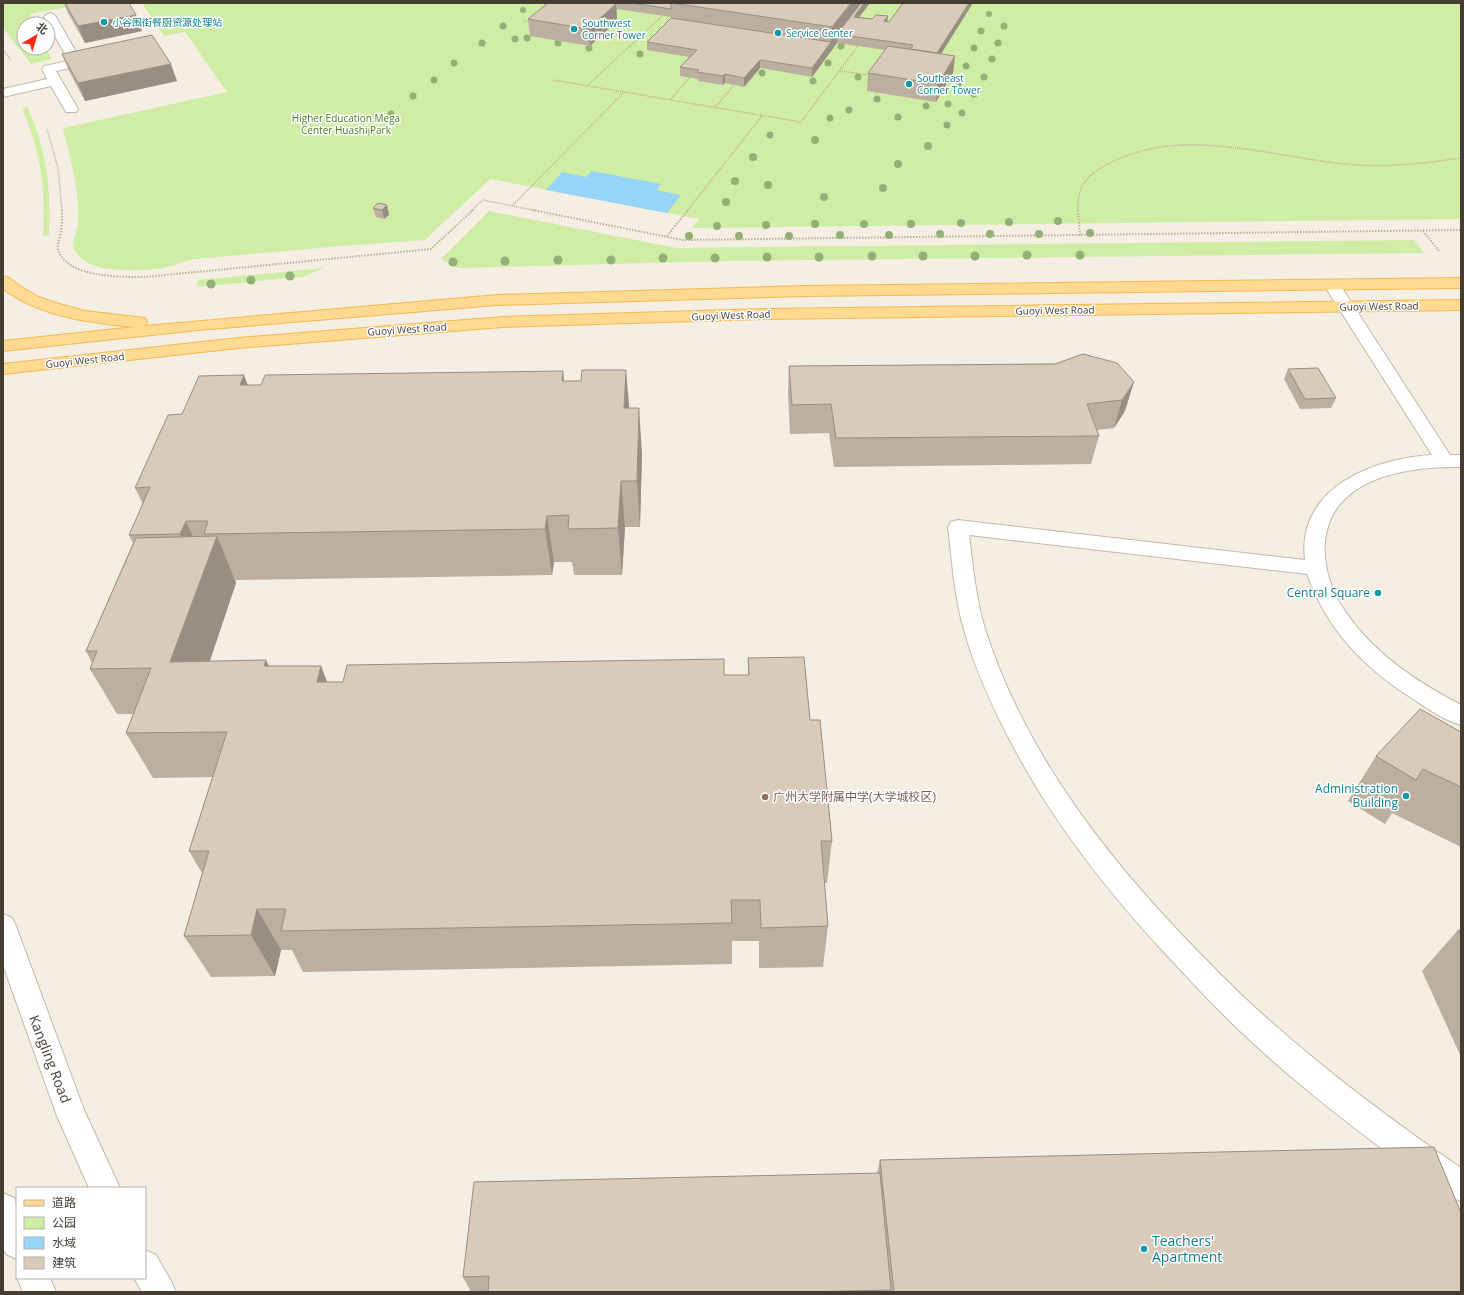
<svg xmlns="http://www.w3.org/2000/svg" width="1464" height="1295" font-family="'Open Sans','Noto Sans SC',sans-serif">
	<rect width="100%" height="100%" fill="#f4eee3"/>
	<path fill="#d0eda6" d="M3 3H90L30 14 34 24H24V48H46L52 59 31 64 3 28Z
		M142 3H1461V219L692 228 699 219 490 179 425 240C349 245 272 252 196 259 186 260 177 265 167 267 152 270 137 271 122 270 103 269 80 266 73 246 73 238 78 230 78 222 80 191 70 158 63 128L227 92 185 32 164 36Z
		M27 106C47 151 51 186 49 235L43 236C46 192 41 152 23 111L24 108Z
		M489 211 676 248 1414 240 1424 253 728 261 457 268 441 259Z
		M324 268 303 277 197 287 198 280Z"/>
	<path fill="#97d5f8" d="M592 171 661 184 656 190 681 195 667 213 546 190 562 172 586 177Z"/>
	<g fill="none" stroke-linecap="round" stroke-linejoin="round">
		<defs>
			<path id="minor" d="M50 13 54 15 56 17 80 59 95 55 99 56 101 59 99 62 56 71 78 109 76 112H66L51 86 3 97V89L47 79 42 69 44 66 69 61 44 17 46 15Z
				M1332 280 1338 282 1340 285 1450 455H1461V467C1408 466 1331 477 1325 542 1323 566 1331 591 1345 611 1373 653 1417 682 1461 705V725C1444 720 1428 709 1413 699 1364 668 1327 630 1307 574L969 535C973 566 976 599 985 629 1023 747 1097 845 1181 934 1207 961 1233 988 1261 1013 1323 1069 1391 1120 1461 1168V1201L1450 1197C1376 1146 1304 1092 1239 1030 1212 1004 1186 976 1161 949 1104 887 1052 820 1013 746 993 708 974 668 963 626 954 594 952 560 948 527L951 522 958 520 1305 560C1296 488 1374 458 1432 455L1324 285 1326 282Z
				M3 914 12 918 16 926 84 1110 120 1188H89L57 1116 3 965Z
				M3 1193 14 1198 17 1205V1259L6 1254 3 1247Z
				M145 1250 156 1255 171 1281 176 1292H142L134 1278H145Z
				M17 1278H50L56 1292H23Z"/>
			<path id="major" d="M3 276 9 278 23 288 39 297 56 303 85 311 145 318 147 322 144 326 497 295 804 286 1461 278V288L804 296 497 305 198 330 3 351V341L135 327C90 323 41 317 3 289Z
				M1461 300V310L765 319 503 327 238 348 3 374V364L238 338 503 317 765 309Z"/>
		</defs>
		<use href="#minor" stroke="#c3b8a7" stroke-width="2"/>
		<use href="#major" stroke="#f1ba53" stroke-width="2"/>
		<path stroke="#c3b094" stroke-width="1.5" stroke-dasharray="1 1" stroke-linecap="butt" d="M524 21 530 22
			M604 33 638 39
			M3 50 11 60
			M840 71 870 75
			M553 80 801 122 858 46
			M587 86 662 16
			M670 100 691 76
			M715 107 735 84
			M47 129 58 168 62 211
			M513 205 624 92
			M471 211 483 200 537 211
			M687 211 762 116
			M1078 211C1077 186 1087 175 1108 164 1184 123 1278 160 1358 165 1393 167 1427 163 1461 158"/>
		<path stroke="#c3b094" stroke-width="2" stroke-dasharray="1.5 1.5" stroke-linecap="butt" d="M62 210C62 217 62 224 61 231 60 238 57 243 58 250 67 278 122 277 145 277L431 249 473 210
			M532 210 683 240 1461 230
			M1078 210 1080 236
			M1423 231 1439 251
			M667 236 688 210"/>
		<use href="#minor" fill="#fff" fill-rule="evenodd"/>
		<use href="#major" fill="#ffda90" fill-rule="evenodd"/>
	</g>
	<g fill="#95b077">
		<circle cx="523" cy="10" r="3"/>
		<circle cx="989" cy="14" r="3"/>
		<circle cx="503" cy="26" r="3.5"/>
		<circle cx="1004" cy="26" r="3.5"/>
		<circle cx="981" cy="31" r="3.5"/>
		<circle cx="527" cy="38" r="3.5"/>
		<circle cx="515" cy="39" r="3.5"/>
		<circle cx="482" cy="43" r="3.5"/>
		<circle cx="558" cy="43" r="3.5"/>
		<circle cx="998" cy="43" r="3.5"/>
		<circle cx="841" cy="46" r="3.5"/>
		<circle cx="589" cy="48" r="3.5"/>
		<circle cx="974" cy="48" r="3.5"/>
		<circle cx="640" cy="54" r="3.5"/>
		<circle cx="992" cy="59" r="3.5"/>
		<circle cx="454" cy="63" r="3.5"/>
		<circle cx="828" cy="63" r="3.5"/>
		<circle cx="966" cy="66" r="3.5"/>
		<circle cx="762" cy="73" r="3.5"/>
		<circle cx="858" cy="77" r="3.5"/>
		<circle cx="984" cy="77" r="3.5"/>
		<circle cx="434" cy="80" r="3.5"/>
		<circle cx="813" cy="81" r="3.5"/>
		<circle cx="958" cy="84" r="3.5"/>
		<circle cx="974" cy="94" r="3.5"/>
		<circle cx="413" cy="96" r="3.5"/>
		<circle cx="877" cy="99" r="3.5"/>
		<circle cx="948" cy="104" r="3.5"/>
		<circle cx="926" cy="106" r="3.5"/>
		<circle cx="849" cy="110" r="3.5"/>
		<circle cx="962" cy="113" r="3.5"/>
		<circle cx="391" cy="114" r="3.5"/>
		<circle cx="898" cy="117" r="3.5"/>
		<circle cx="830" cy="118" r="3.5"/>
		<circle cx="947" cy="125" r="3.5"/>
		<circle cx="369" cy="132" r="3.5"/>
		<circle cx="770" cy="135" r="3.5"/>
		<circle cx="815" cy="140" r="4"/>
		<circle cx="928" cy="146" r="4"/>
		<circle cx="753" cy="157" r="4"/>
		<circle cx="898" cy="164" r="4"/>
		<circle cx="735" cy="181" r="4"/>
		<circle cx="768" cy="185" r="4"/>
		<circle cx="883" cy="188" r="4"/>
		<circle cx="824" cy="197" r="4"/>
		<circle cx="726" cy="202" r="4"/>
		<circle cx="1058" cy="221" r="4"/>
		<circle cx="1009" cy="222" r="4"/>
		<circle cx="961" cy="223" r="4"/>
		<circle cx="815" cy="224" r="4"/>
		<circle cx="864" cy="224" r="4"/>
		<circle cx="911" cy="224" r="4"/>
		<circle cx="766" cy="225" r="4"/>
		<circle cx="717" cy="226" r="4"/>
		<circle cx="1090" cy="233" r="4"/>
		<circle cx="940" cy="234" r="4"/>
		<circle cx="990" cy="234" r="4"/>
		<circle cx="1039" cy="234" r="4"/>
		<circle cx="840" cy="235" r="4"/>
		<circle cx="889" cy="235" r="4"/>
		<circle cx="689" cy="236" r="4"/>
		<circle cx="739" cy="236" r="4"/>
		<circle cx="789" cy="236" r="4"/>
		<circle cx="1027" cy="255" r="4.5"/>
		<circle cx="1080" cy="255" r="4.5"/>
		<circle cx="872" cy="256" r="4.5"/>
		<circle cx="923" cy="256" r="4.5"/>
		<circle cx="975" cy="256" r="4.5"/>
		<circle cx="767" cy="257" r="4.5"/>
		<circle cx="819" cy="257" r="4.5"/>
		<circle cx="663" cy="258" r="4.5"/>
		<circle cx="715" cy="258" r="4.5"/>
		<circle cx="558" cy="260" r="4.5"/>
		<circle cx="611" cy="260" r="4.5"/>
		<circle cx="505" cy="261" r="4.5"/>
		<circle cx="453" cy="262" r="4.5"/>
		<circle cx="290" cy="276" r="4.5"/>
		<circle cx="251" cy="280" r="4.5"/>
		<circle cx="211" cy="284" r="4.5"/>
	</g>
	<path fill="#bbafa0" d="M64 3H129L142 31 85 43 68 13Z
		M548 3H870L859 17 887 21 941 54 955 56 953 73 936 102 867 91 868 73 885 50 837 43 812 77 760 68 744 87 725 83 723 85 698 81V79L680 76V67L689 57 647 50V42L671 18V17L617 9V21L590 46 530 36 528 19Z
		M62 54 177 81 85 101 69 71Z
		M387 205 389 215 384 219 376 217 373 208Z
		M1117 363 1125 411 1114 428 1097 430 1099 436 1091 464 834 467 829 433 790 434 788 394 789 366Z
		M1288 369 1336 398 1331 408 1300 409 1284 379Z
		M564 381 629 408 642 454 640 527H625L622 575H574L572 562H554L552 575 235 580 236 583 210 661 266 660 269 666H321L327 682 748 675V658L810 720 832 841 827 883H824L828 926 823 967 759 968V941H732V964L303 972 292 950H281L275 976 211 977 184 936 202 873 189 851 213 777 153 778 126 733 133 714H117L90 669 92 663 86 651 133 543 129 535 143 504 135 488 182 414 248 385Z
		M1461 732V847L1392 813 1385 824 1348 801 1376 756Z
		M1458 930H1461V1057L1422 971Z
		M880 1160 1461 1292H471L463 1277 877 1173Z"/>
	<path fill="#988e82" d="M608 3H612V8L616 4 617 21 590 46 588 29Z
		M851 3H870L853 25 837 34V43L812 77V68L831 43 832 27Z
		M969 3H973L931 70 932 61Z
		M136 15 142 31 85 43 78 26Z
		M888 16 887 25 884 21Z
		M955 56 953 73 936 102 938 84Z
		M760 60V68L744 87V78Z
		M171 64 177 81 85 101 78 83Z
		M725 74V83L723 85V76Z
		M387 205 389 215 384 219 382 210Z
		M626 370 630 416 624 408Z
		M563 371 568 417 562 381Z
		M244 375 261 421 240 385Z
		M1134 382 1125 411 1114 428 1122 400Z
		M639 408 642 454 640 527 637 481Z
		M621 481 625 527 622 575 618 528Z
		M547 516 554 562 552 575 545 529Z
		M186 521 206 565 217 536 236 583 194 707 170 662 201 580 180 534Z
		M266 660 285 706 264 666Z
		M321 666 338 711 317 682Z
		M257 909 281 950 275 976 251 935Z"/>
	<path fill="#d9cbba" stroke="#988e82" d="M65 3H129L136 15 78 26Z
		M548 3H607L616 4 588 29 528 19Z
		M632 3H671V9Z
		M672 3H851L832 27Z
		M861 3H864L854 17 872 19 876 15 888 16 884 21 889 22 903 3H969L937 53 911 49 913 45 837 34Z
		M671 18 831 42 812 68 760 60 744 78 725 74 723 76 697 72 699 70 680 67 697 50 647 42Z
		M152 35 171 64 78 83 62 54Z
		M888 46 955 56 938 84 868 73Z
		M378 203 387 205 382 210 373 208Z
		M1083 354 1117 363 1134 382 1122 400 1087 404 1099 436 836 438 831 404 792 405 789 366 1055 364Z
		M1318 368 1336 398 1305 399 1288 369Z
		M582 370H626L624 408H639L637 481H621L618 528 568 529 569 515 547 516 545 529 204 534 208 521H186L180 534 129 535 150 487 135 488 168 415 182 414 199 376 244 375 240 385H261L265 375 563 371 562 381H581Z
		M217 536 170 662 266 660 264 666H321L317 682H343L347 665 724 659V675H749L748 658 804 657 810 720H820L832 841H821L828 926 761 928 760 900H731L732 923 281 931 286 909H257L251 935 184 936 209 851H189L227 732 126 733 151 668 90 669 97 651H86L136 538Z
		M1420 709 1461 732V787L1423 769 1416 780 1376 756Z
		M1458 930H1461V936Z
		M1434 1147 1461 1213V1292H894L880 1160Z
		M880 1173 891 1290 798 1292H488L489 1276 463 1277 474 1182Z"/>
	<g fill="#0f9aa8" stroke="#fff" stroke-width="1.5">
		<circle cx="104" cy="22" r="4"/>
		<circle cx="574" cy="29" r="4"/>
		<circle cx="778" cy="33" r="4"/>
		<circle cx="909" cy="84" r="4"/>
		<circle cx="1378" cy="593" r="4"/>
		<circle cx="1406" cy="796" r="4"/>
		<circle cx="1144" cy="1249" r="4"/>
	</g>
	<circle fill="#8d6e63" stroke="#fff" stroke-width="1.5" cx="765" cy="797" r="4"/>
	<g text-anchor="middle" stroke-width="3" stroke-linejoin="round" paint-order="stroke">
		<g font-size="10" fill="#0d838f" stroke="#fff" text-anchor="start">
			<text x="112" y="26">小谷围街餐厨资源处理站</text>
			<text x="582" y="27">Southwest<tspan x="582" dy="12">Corner Tower</tspan></text>
			<text x="786" y="37">Service Center</text>
			<text x="917" y="82">Southeast<tspan x="917" dy="12">Corner Tower</tspan></text>
		</g>
		<g font-size="10" fill="#477e1f" stroke="#fff">
			<text x="346" y="122">Higher Education Mega<tspan x="346" dy="12">Center Huashi Park</tspan></text>
		</g>
		<g font-size="10" fill="#463d32" stroke="#fff">
			<text transform="translate(1379 306) rotate(-1)" y="4">Guoyi West Road</text>
			<text transform="translate(1055 310) rotate(-1)" y="4">Guoyi West Road</text>
			<text transform="translate(731 315) rotate(-2)" y="4">Guoyi West Road</text>
			<text transform="translate(407 329) rotate(-4)" y="4">Guoyi West Road</text>
			<text transform="translate(85 360) rotate(-6)" y="4">Guoyi West Road</text>
		</g>
		<g font-size="12" fill="#0d838f" stroke="#fff" text-anchor="end">
			<text x="1370" y="597">Central Square</text>
			<text x="1398" y="793">Administration<tspan x="1398" dy="14">Building</tspan></text>
		</g>
		<g font-size="12" fill="#785e54" stroke="#fff" text-anchor="start">
			<text x="773" y="801">广州大学附属中学(大学城校区)</text>
		</g>
		<g font-size="14" fill="#463d32" stroke="#fff">
			<text transform="translate(50 1059) rotate(69)" y="5">Kangling Road</text>
		</g>
		<g font-size="14" fill="#0d838f" stroke="#fff" text-anchor="start">
			<text x="1152" y="1246">Teachers'<tspan x="1152" dy="16">Apartment</tspan></text>
		</g>
	</g>
	<rect width="1464" height="1295" fill="none" stroke="#463d32" stroke-width="8"/>
	<rect x="16" y="1187" width="130" height="92" fill="#ffffff" stroke="#b5b1ad"/>
	<rect x="24" y="1200" width="20" height="6" fill="#ffda90" stroke="#b5b1ad"/>
	<text x="52" y="1207" font-size="12" fill="#463d32">道路</text>
	<rect x="24" y="1217" width="20" height="12" fill="#d0eda6" stroke="#b5b1ad"/>
	<text x="52" y="1227" font-size="12" fill="#463d32">公园</text>
	<rect x="24" y="1237" width="20" height="12" fill="#97d5f8" stroke="#b5b1ad"/>
	<text x="52" y="1247" font-size="12" fill="#463d32">水域</text>
	<rect x="24" y="1257" width="20" height="12" fill="#d9cbba" stroke="#b5b1ad"/>
	<text x="52" y="1267" font-size="12" fill="#463d32">建筑</text>
	<g transform="translate(36 36) rotate(38)"><circle r="19" fill="#ffffff" stroke="#b5b1ad"/>
	<path d="M0-3L7 15L0 10L-7 15Z" fill="#ff270e"/>
	<text y="-6" font-size="11" font-weight="bold" text-anchor="middle" fill="#463d32">北</text>
	</g>
</svg>
